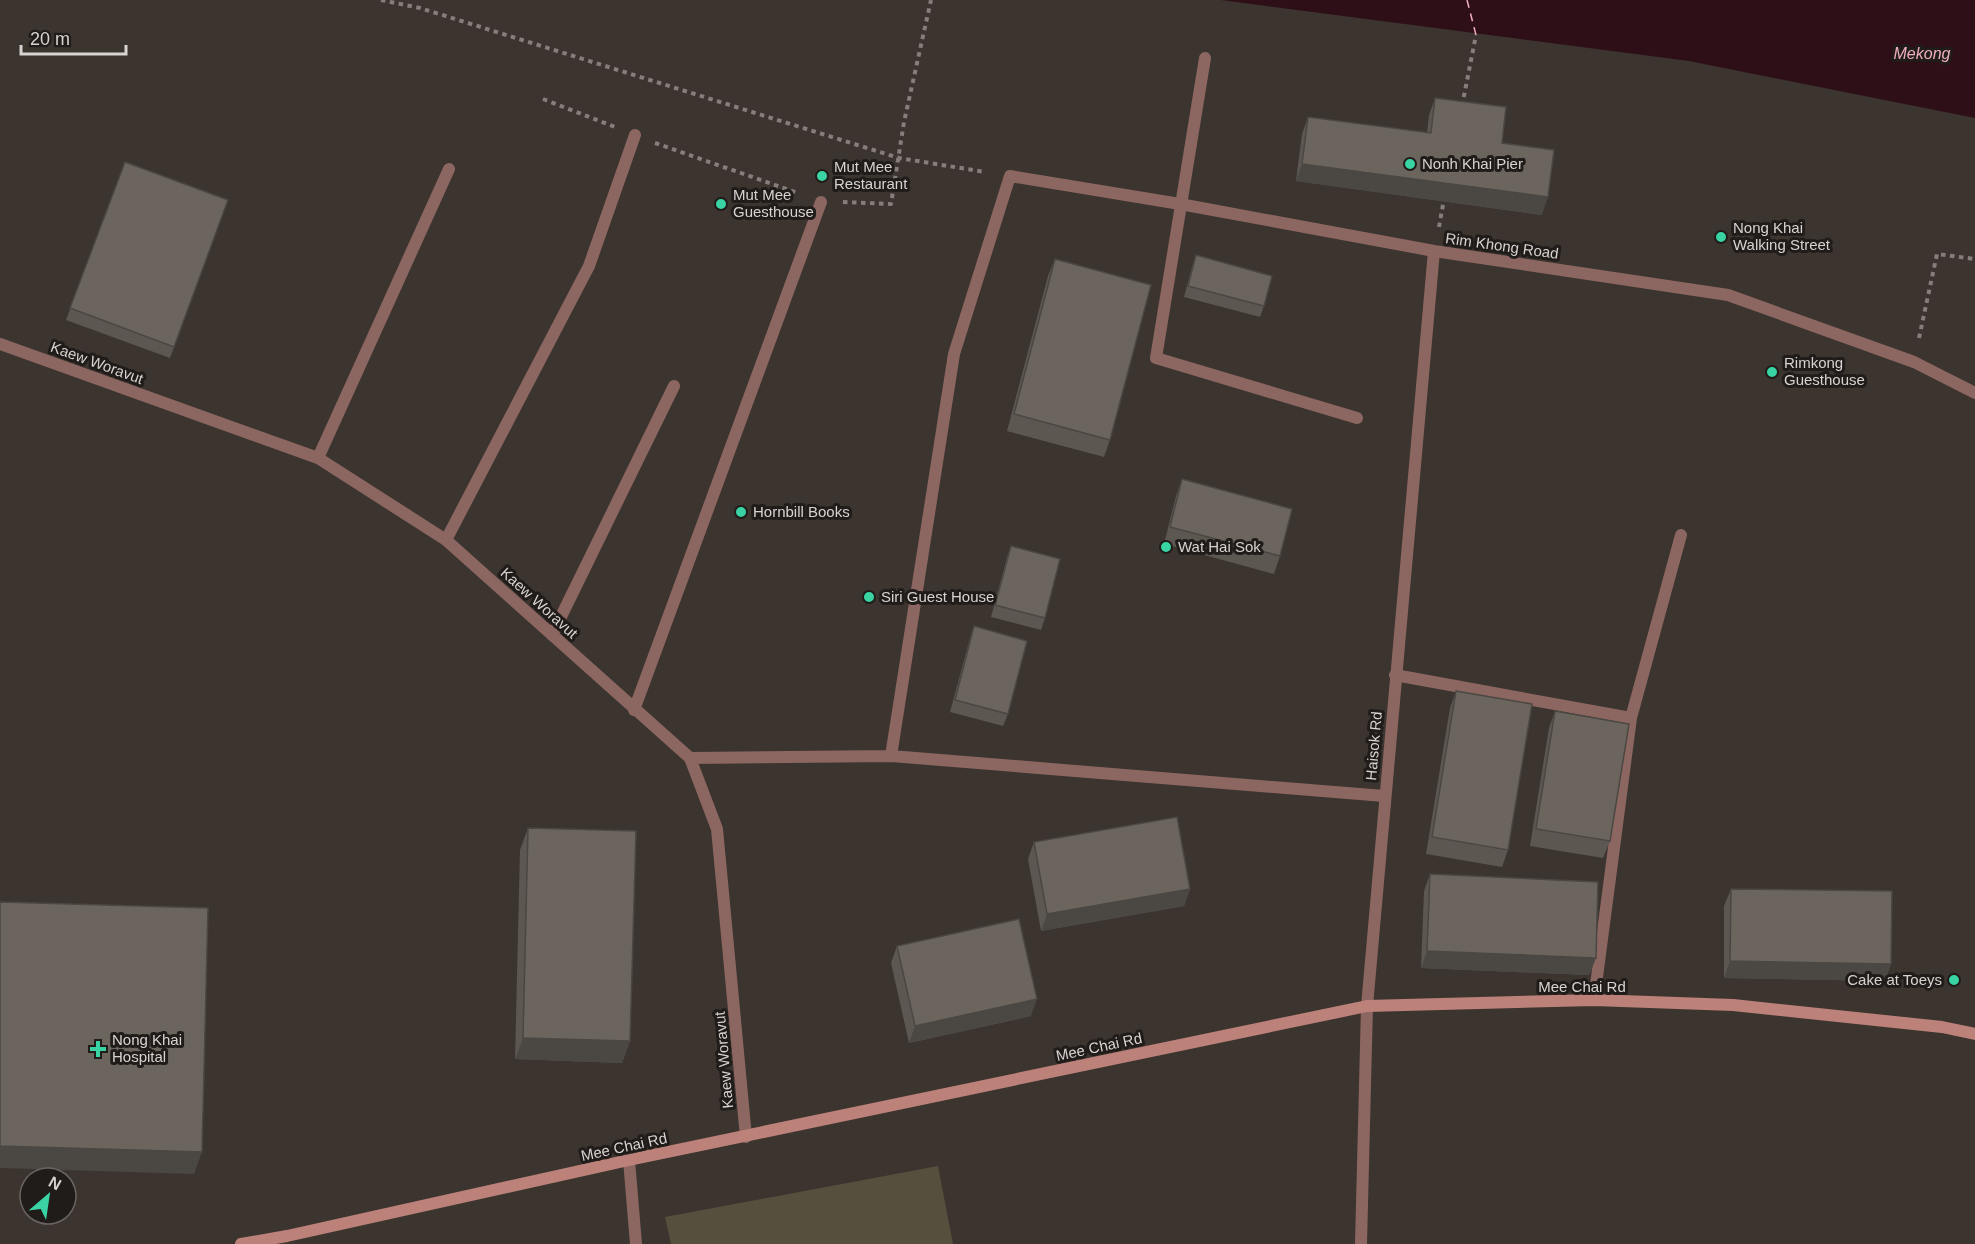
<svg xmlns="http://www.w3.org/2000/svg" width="1975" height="1244" font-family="Arial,sans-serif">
	<rect width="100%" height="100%" fill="#3c342f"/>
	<path fill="#54503d" d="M938 1166 953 1244H671L665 1217Z"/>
	<path fill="#2e0f18" d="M1221 0H1975V118L1689 61Z"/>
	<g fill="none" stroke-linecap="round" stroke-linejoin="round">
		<path stroke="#f0adbc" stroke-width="1.5" stroke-dasharray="8 6" stroke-linecap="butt" d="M1467 0 1476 35"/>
		<path stroke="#857e7b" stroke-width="4" stroke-dasharray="4.5 4.5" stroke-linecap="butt" d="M381 0 420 8 899 158 985 172
			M543 99 615 127
			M1462 106 1476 35
			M655 143 798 193
			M843 202 891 204 904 122 931 0
			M1439 227 1444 199
			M1919 338 1937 254 1975 259"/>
		<path stroke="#8c6661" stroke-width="12" d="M1205 58 1156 358 1357 418
			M629 1160 636 1244"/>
		<path stroke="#8c6661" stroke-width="12" d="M0 344 318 458 446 540 690 758 717 829 746 1137
			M318 458 449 169
			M446 540 589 266 635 135
			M552 635 674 386
			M1395 675 1631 718 1594 1000
			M634 710 821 202
			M1631 718 1681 535
			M891 756 954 354 1010 176 1180 204 1434 251 1728 295 1914 362 1975 393
			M690 758 891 756 1384 796
			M1361 1244 1367 1006 1434 251"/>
		<path stroke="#bc8179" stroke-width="12" d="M241 1244 287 1236 629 1160 1367 1006 1594 1000 1733 1005 1942 1027 1975 1034"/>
	</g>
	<path fill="#5c5751" d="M1435 98 1502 143 1542 215 1296 181 1302 134 1308 117 1427 133 1429 115Z
		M125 162 228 200 170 358 66 320Z
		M1196 255 1264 306 1260 317 1184 297 1192 267Z
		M1055 259 1110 440 1104 457 1007 431 1048 276Z
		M1182 479 1280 556 1274 574 1164 544 1176 496Z
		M1011 546 1045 618 1041 630 991 617 1007 557Z
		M974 626 1008 714 1003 726 950 712 970 638Z
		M1456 691 1508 850 1502 867 1426 854 1450 708Z
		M1555 711 1610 841 1603 858 1530 846 1549 728Z
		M528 828 630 1041 622 1063 515 1059 520 850Z
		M1034 842 1190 889 1184 906 1041 931 1028 859Z
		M1430 874 1596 958 1589 975 1421 968 1424 891Z
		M1731 889 1891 964 1885 981 1724 978V906Z
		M897 946 1031 1016 909 1043 891 963Z"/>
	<path fill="#4b4742" d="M1302 164 1548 197 1542 215 1296 181Z
		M1190 889 1184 906 1041 931 1047 914Z
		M1427 951 1596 958 1589 975 1421 968Z
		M1730 961 1891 964 1885 981 1724 978Z
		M1037 999 1031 1016 909 1043 915 1026Z
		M523 1038 630 1041 622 1063 515 1059Z
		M0 1146 202 1152 194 1174 0 1168Z"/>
	<path fill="#6b655e" stroke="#4b4742" stroke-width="1.5" d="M1435 98 1506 107 1502 143 1554 150 1548 197 1302 164 1308 117 1431 133Z
		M125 162 228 200 174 347 70 308Z
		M1196 255 1272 276 1264 306 1188 286Z
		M1055 259 1151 285 1110 440 1014 414Z
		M1182 479 1292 509 1280 556 1170 527Z
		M1011 546 1060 559 1045 618 995 605Z
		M974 626 1027 641 1008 714 955 700Z
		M1456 691 1532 704 1508 850 1432 837Z
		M1555 711 1629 724 1610 841 1536 829Z
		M1177 817 1190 889 1047 914 1034 842Z
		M528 828 636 831 630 1041 523 1038Z
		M1430 874 1598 882 1596 958 1427 951Z
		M1731 889 1892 891 1891 964 1730 961Z
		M0 902 208 908 202 1152 0 1146Z
		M1019 919 1037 999 915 1026 897 946Z"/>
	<g fill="#3ad4a4" stroke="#201c1a" stroke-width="2">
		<circle cx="1410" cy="164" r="6"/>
		<circle cx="822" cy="176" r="6"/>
		<circle cx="721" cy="204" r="6"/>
		<circle cx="1721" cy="237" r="6"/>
		<circle cx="1772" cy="372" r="6"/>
		<circle cx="741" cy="512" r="6"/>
		<circle cx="1166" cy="547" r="6"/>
		<circle cx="869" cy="597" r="6"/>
		<circle cx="1954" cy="980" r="6"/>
		<path d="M95 1040h6v6h6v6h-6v6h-6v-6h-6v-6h6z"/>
	</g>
	<g text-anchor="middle" stroke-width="6" stroke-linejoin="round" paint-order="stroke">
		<g font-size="15" fill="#d8d3d1" stroke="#201c1a" text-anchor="start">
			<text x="1422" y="169">Nonh Khai Pier</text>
			<text x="834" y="172">Mut Mee<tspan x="834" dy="17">Restaurant</tspan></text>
			<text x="733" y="200">Mut Mee<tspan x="733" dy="17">Guesthouse</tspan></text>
			<text x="1733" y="233">Nong Khai<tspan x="1733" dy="17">Walking Street</tspan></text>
			<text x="1784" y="368">Rimkong<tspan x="1784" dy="17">Guesthouse</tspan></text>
			<text x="753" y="517">Hornbill Books</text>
			<text x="1178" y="552">Wat Hai Sok</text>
			<text x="881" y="602">Siri Guest House</text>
			<text x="1942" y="985" text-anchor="end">Cake at Toeys</text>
			<text x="112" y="1045">Nong Khai<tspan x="112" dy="17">Hospital</tspan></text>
		</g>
		<g font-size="15" fill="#d8d3d1" stroke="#201c1a">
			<text transform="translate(1502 246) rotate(8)" y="5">Rim Khong Road</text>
			<text transform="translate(97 363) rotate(20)" y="5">Kaew Woravut</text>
			<text transform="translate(539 603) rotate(42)" y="5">Kaew Woravut</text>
			<text transform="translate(1374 746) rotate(-85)" y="5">Haisok Rd</text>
			<text x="1582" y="992">Mee Chai Rd</text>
			<text transform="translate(1099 1047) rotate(-12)" y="5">Mee Chai Rd</text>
			<text transform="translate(724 1060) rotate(-95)" y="5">Kaew Woravut</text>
			<text transform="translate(624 1147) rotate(-12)" y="5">Mee Chai Rd</text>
		</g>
		<g font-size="16" font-style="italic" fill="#f0adbc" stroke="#201c1a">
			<text x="1922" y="59">Mekong</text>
		</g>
	</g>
	<g transform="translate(48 1196) rotate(29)"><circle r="28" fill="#201c1a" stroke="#6a6563" stroke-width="1.5"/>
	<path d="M0-4.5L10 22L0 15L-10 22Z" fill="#3ad4a4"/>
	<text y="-9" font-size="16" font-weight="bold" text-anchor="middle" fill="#d8d3d1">N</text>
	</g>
	<path d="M21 45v9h105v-9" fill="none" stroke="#d8d3d1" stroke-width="3"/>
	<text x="30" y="45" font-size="18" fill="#d8d3d1" stroke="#201c1a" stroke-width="4.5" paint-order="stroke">20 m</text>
</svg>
